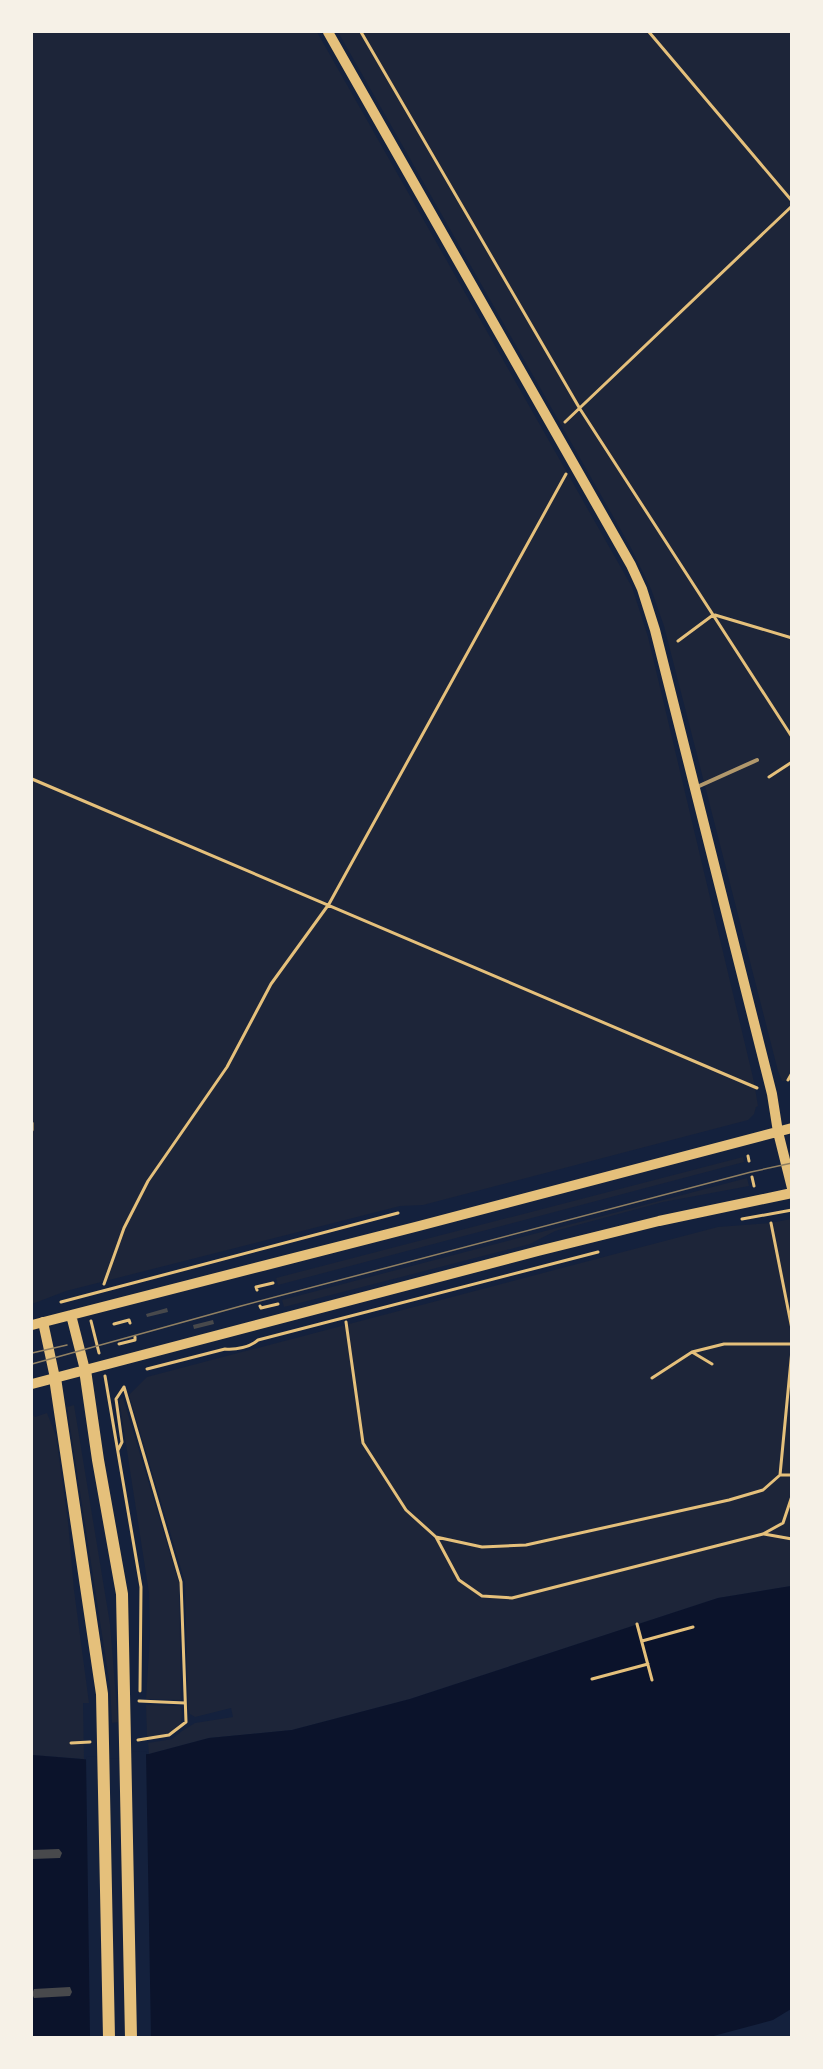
<svg xmlns="http://www.w3.org/2000/svg" width="823" height="2069" font-family="'Open Sans',sans-serif">
	<rect width="100%" height="100%" fill="#14213d"/>
	<path fill="#1d2539" d="M32 32H317L632 587 648 637 754 1082 758 1106 756 1107 754 1114 748 1120 423 1205 400 1206 66 1291 32 1304Z
		M338 32H791V1083L790 1080 782 1081 778 1071 664 626 651 589 631 548Z
		M743 1157 744 1162 278 1285 276 1278Z
		M747 1178 749 1186 663 1202 555 1231 530 1244 284 1307 282 1300Z
		M791 1219V1586L718 1598 410 1699 292 1730 209 1738 149 1754 148 1743 172 1739 182 1731 195 1723 233 1717 231 1708 195 1717 190 1714 188 1709 185 1582 129 1395 147 1377 718 1227 771 1223Z
		M123 1398 179 1583 181 1700 146 1699 150 1636 149 1593 119 1399Z
		M74 1405 110 1624 118 1722 112 1723 110 1686 67 1407Z
		M47 1413 56 1436 68 1522 74 1590 89 1703H83L84 1759 32 1755V1414L35 1417Z
		M146 1705 180 1706 182 1712 181 1723C173 1732 159 1739 147 1736Z"/>
	<path fill="#0b132b" d="M791 1586V2009L773 2020 706 2038 32 2037V1755L118 1762 133 1755 149 1754 209 1738 292 1730 410 1699 718 1598Z"/>
	<path fill="#14213d" d="M146 1751 151 2037H90L86 1756 117 1759 132 1752Z"/>
	<path fill="#48494c" d="M167 1308 168 1312 147 1317 146 1314Z
		M213 1320 214 1324 194 1329 193 1325Z
		M59 1849 62 1853 60 1858 32 1859V1850Z
		M70 1987 72 1992 70 1996 34 1998 32 1994 34 1989Z"/>
	<g fill="none" stroke-linecap="round" stroke-linejoin="round">
		<path stroke="#e5c07b" stroke-width="3" d="M361 32 580 409 792 737
			M649 32 792 201
			M565 422 792 206
			M715 615 792 638
			M678 641 713 615
			M769 777 792 762
			M32 779 757 1088
			M788 1080 792 1073
			M32 1123V1130
			M748 1156 749 1161
			M752 1177 754 1186
			M742 1219 792 1210
			M771 1223 792 1329
			M104 1284 124 1228 148 1181 227 1067 271 984 329 904 566 474
			M257 1290 256 1287 273 1283
			M61 1302 398 1213
			M260 1306 261 1308 278 1304
			M91 1321 99 1353
			M346 1322 363 1443 406 1510 436 1537 482 1547 526 1545 729 1500 763 1490 780 1475 792 1350
			M114 1324 129 1320 130 1323
			M119 1344 135 1340V1337
			M692 1352 712 1364
			M147 1369 225 1349C236 1350 250 1347 258 1340L598 1252
			M105 1376 141 1587 140 1691
			M652 1378 692 1352 724 1344H792
			M124 1387 181 1582 186 1722 169 1735 138 1740
			M118 1450 122 1442 116 1399 124 1387
			M780 1475H792
			M764 1534 792 1539
			M436 1537 459 1580 482 1596 512 1598 763 1534 783 1523 792 1496
			M637 1624 652 1680
			M642 1641 693 1627
			M592 1679 648 1664
			M139 1701 185 1703
			M71 1743 90 1742"/>
		<path stroke="#b1986c" stroke-width="4" d="M697 787 757 760"/>
		<path stroke="#e5c07b" stroke-width="10" d="M328 32 631 565 642 589 655 630 772 1094 778 1132 792 1188
			M71 1315 85 1370
			M43 1322 55 1378
			M32 1325 419 1226 792 1128
			M32 1384 538 1251 659 1221 792 1193"/>
		<path stroke="#e5c07b" stroke-width="12" d="M85 1370 98 1460 122 1594 131 2038
			M55 1378 102 1694 109 2038"/>
		<path stroke="#918062" stroke-width="1.5" d="M32 1353 67 1345
			M32 1364 241 1306 751 1172 792 1163"/>
	</g>
	<rect width="823" height="2069" fill="none" stroke="#f6f1e7" stroke-width="66"/>
</svg>
